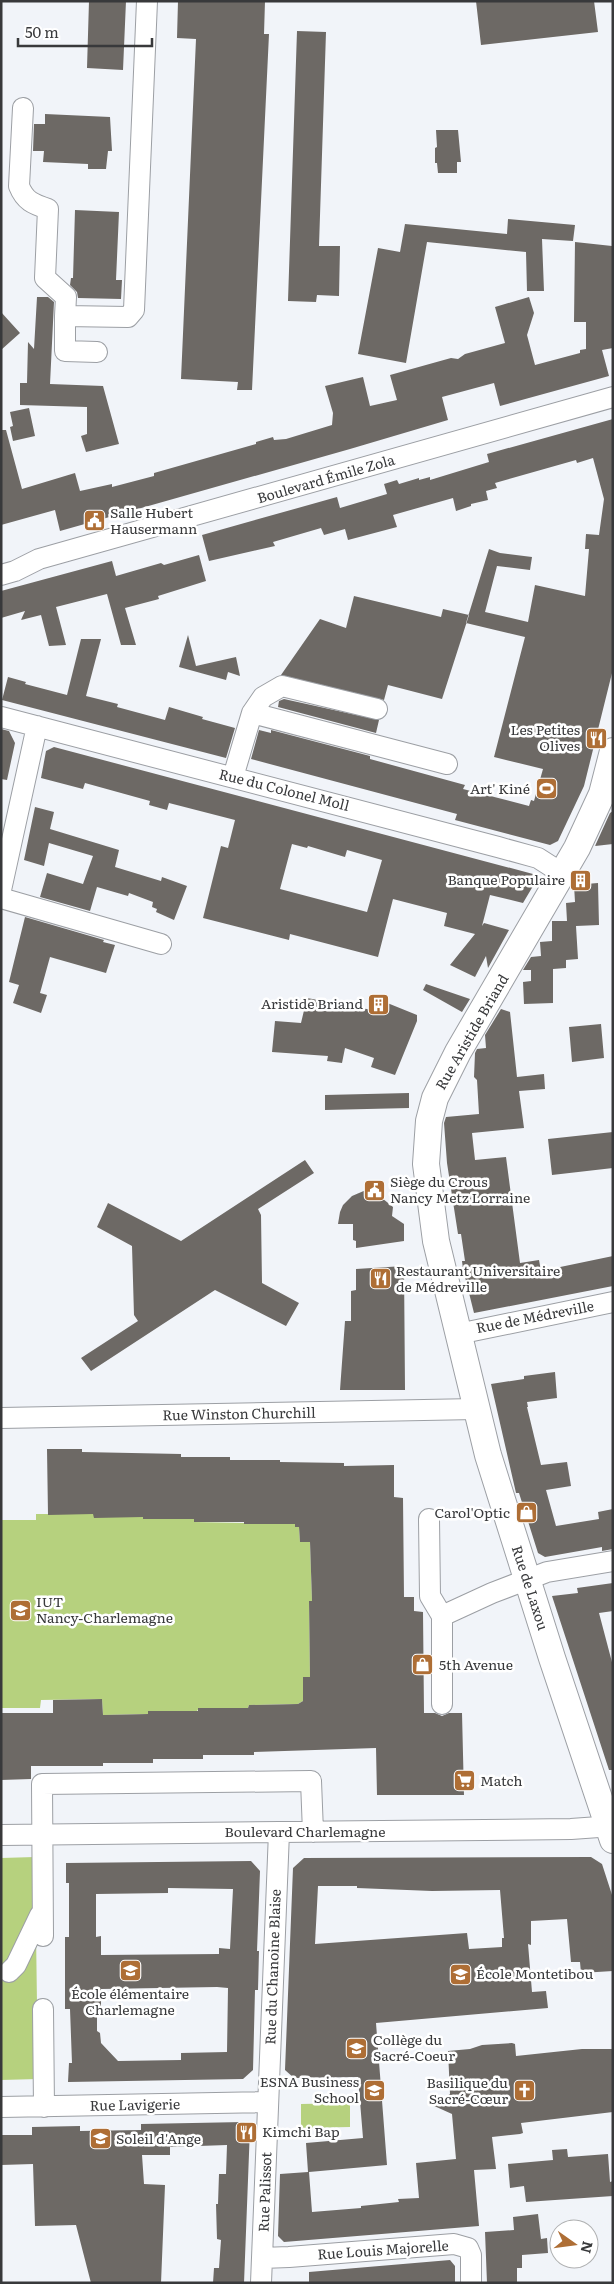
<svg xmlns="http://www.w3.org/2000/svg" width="614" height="2284" font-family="Literata,serif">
	<rect width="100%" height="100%" fill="#f1f4f9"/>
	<path fill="#b6d17e" d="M36 1514H93L143 1517V1519H194L195 1522 295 1524V1527H299L300 1542H310L312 1601H309L310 1677H303V1701L298 1704 249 1705 248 1708H199L197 1711H149L148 1714 103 1715 102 1699 41 1700 40 1708H1V1520H36Z
		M35 1857 38 2079 1 2080V1858Z
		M350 2103V2127L301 2128V2104Z"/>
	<path fill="#6d6965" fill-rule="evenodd" d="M89 1H126L123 70 87 68Z
		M178 1H265L264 34H269L252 390H237L238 382 181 379 196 39 177 38Z
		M476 1H594L598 32 481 45Z
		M297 31 326 32 319 246H340L339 296 317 295 316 302 288 301Z
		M45 114 110 117 112 151H108L106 169H88V164L43 162 44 151H33L34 124H45Z
		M436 130H458L461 162H457V173H438L437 163H435V148L437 147Z
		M75 210 119 212 116 280H122L121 299 78 298 77 292 70 285 71 278H73Z
		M508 219 575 225 573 241 542 239 544 291H527L526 252 427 242 406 363 358 354 378 248 400 252 405 224 507 234Z
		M575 242 612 246 613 348 602 350 609 376 500 406 494 383 442 397 448 420 350 449 60 531 55 510 1 525V430H6L22 489 75 473 80 491 112 484V487L154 476V473L256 444V442L273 437 274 440 286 439 332 425 333 413 325 386 363 377 370 406 397 400 390 375 451 358 458 359 465 354 505 343 495 307 529 297 534 313 527 335 535 365 580 353V350L586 349V322H574Z
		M37 297H48L54 302 50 384 103 386 119 444 86 452 81 436 87 434V407L20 405V383H27L28 342 34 349Z
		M1 312 20 333 1 350Z
		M29 408 35 436 13 441 10 427 13 426 10 412Z
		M613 419V669L584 786 558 841 550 845 455 820 457 814 251 759 259 730 271 733V730L370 756V759L465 785 463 789 529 806 531 800 534 801 543 769 494 757 525 637 466 623 489 549 500 553 532 557 530 570 497 566 485 612 528 622 535 585 585 596 589 549H585L586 534 599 535 604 499 593 458 577 463 576 460 495 483 497 488 486 491 488 500 471 504V506L456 511 453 498 393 515 397 527 348 540 345 529 324 535 321 528 273 542 275 546 209 561 202 535 337 497 340 508 387 494 384 484 397 480 399 484 419 478V480L430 477V480L489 462 487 454Z
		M199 555 206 581 158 596 159 599 125 608 136 645H121L107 594 56 607 66 645 49 646 41 615 21 620 25 611 1 618V591L112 561 116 576 161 563 164 565Z
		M354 596 441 617 443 609 469 615 442 699 388 685 384 700 281 675 320 619 346 628Z
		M188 635 196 666 236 657 240 676 228 672 226 680 179 667Z
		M81 639H101L86 696 118 704 117 707 165 720 169 707 203 717 202 719 235 728 226 758 2 700 8 677 26 682 25 684 67 695Z
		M284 699 379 720 376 733 278 707 279 701Z
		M1 729 9 731 15 743 7 780 1 779Z
		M54 747 533 874 536 881 523 903 490 895 482 926 484 923 509 930 488 968 486 956 475 977 450 965 475 934 444 926 447 913 393 899 378 957 290 934 289 940 203 918 221 846 228 848 235 820 169 803 167 810 149 805 150 801 85 783 83 789 41 778 46 751ZM292 844 307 848 308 846 345 857 347 850 382 860 367 912 280 889Z
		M35 807 54 812 50 829 119 850 115 867 161 881 162 877 187 886 174 920 156 912 157 909 152 907 153 902 129 893 128 896 97 887 90 911 40 897 47 873 83 884 93 856 49 843 44 866 24 860Z
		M613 811V844L595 846 610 813Z
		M598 883 599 925 576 926 578 959 566 960V968L553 969V1003L524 1004 523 982 531 981V970H523L531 957 541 956 540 942 552 941V921H567L566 903 575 902 574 885Z
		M25 917 104 940 103 942 115 945 106 973 50 957 40 993 47 995 41 1013 13 1003 19 985 9 982Z
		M426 984 470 999 462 1012 423 990Z
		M307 998 372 1010 375 998 417 1015V1021L395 1075 371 1067 374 1058 345 1048 342 1063 327 1061 328 1056 272 1052 275 1021 301 1023Z
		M501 1009 510 1012 517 1077 544 1074 545 1089 519 1091 524 1128 472 1133 475 1160 506 1157 520 1263 539 1260 541 1271 613 1256V1286L474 1313 463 1269 462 1261H465L461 1234H458L447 1163 444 1123 446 1117 479 1114 477 1080 474 1077 475 1053 477 1049 486 1048 485 1035Z
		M601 1024 604 1058 572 1062 569 1027Z
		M409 1093V1108L325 1110V1095Z
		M613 1132V1168L552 1175 548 1139Z
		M305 1160 314 1173 258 1209 261 1215 262 1283 299 1303 286 1326 215 1290 91 1371 81 1358 138 1321 134 1315 132 1246 97 1227 108 1203 181 1241Z
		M380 1184 377 1194 393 1207 392 1216 404 1224V1241L356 1248V1241L353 1240V1224H338L340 1212 343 1205 352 1196Z
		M404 1266 405 1390H340L345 1321H351V1291L356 1290V1269Z
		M555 1372 557 1398 527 1402 528 1407H527L541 1465 567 1462 571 1486 546 1490 556 1526 599 1519 598 1512 613 1509V1549L602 1551V1547L545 1557 538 1553 519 1493H516L491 1384 524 1379V1376Z
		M47 1449H82V1452L181 1454V1457H230V1460H280V1462L344 1463V1466L394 1465V1497L403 1498 404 1597H414V1611L423 1612 424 1713H435L442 1716 449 1713H462L464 1795H377L376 1748 254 1752V1755H203V1759H153V1763H103V1766H31V1779L1 1780V1713H53V1700L102 1699 103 1715 148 1714V1711H198V1708H248L249 1705 298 1704 303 1701V1677H310L309 1601H312L310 1542H300L299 1527H295V1524H244V1522H194V1519H143V1517L94 1518 93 1514 48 1515Z
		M613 1583V1611L599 1613 613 1666V1770H609L552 1596 578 1593 577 1588Z
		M591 1857 602 1864 613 1898V1971L581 1973 580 1962H571L567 1919 531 1921V1945L528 1944 532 1992 546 1991 548 2008 376 2023 387 2165 309 2172 312 2212 361 2208V2206L399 2202 398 2199 419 2198 416 2163 456 2159 452 2114 432 2105 450 2094 448 2051 470 2049 482 2045 512 2043 515 2044 516 2056 582 2049H613V2112L521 2123 523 2133 520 2134 492 2137 496 2169 474 2170 479 2226 284 2242 278 2236 280 2174 308 2172 306 2143 363 2138 358 2077 294 2078 285 2070 293 1868 304 1858ZM318 1886H357V1888L432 1891 500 1890 504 1938H502V1947L469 1949 467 1933 315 1944Z
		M251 1861 260 1871 257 1951H259L258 1990H255L253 2070 243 2079 68 2082 69 2063H72L70 2009H65V1937H69V1883H66V1863ZM168 1888 233 1889 230 1949 219 1948V1954L101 1955V1936L96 1937V1894L168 1893ZM217 1987 228 1988 227 2052 181 2053V2060L118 2061 101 2043 100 2033 97 2031V2009L101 2008V1989Z
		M244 2122 250 2128 244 2283H213L214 2268H219L221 2240 217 2239 216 2204H218L219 2174H226L227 2145 170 2147V2155H142L144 2184 165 2185 161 2283H91L76 2225 35 2226 33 2164 1 2165V2135H32V2127L80 2126V2131L141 2130V2124Z
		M567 2149 568 2157 608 2154 610 2182 613 2181V2196L526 2202 524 2186 510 2188 508 2164 553 2160 552 2150Z
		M538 2214 541 2239 547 2238 548 2253 522 2255V2268H517V2283H487L485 2232 514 2230 513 2217Z
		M450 2260 455 2266V2283H309V2272Z"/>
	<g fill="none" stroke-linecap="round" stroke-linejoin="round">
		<defs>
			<path id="minor" d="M23 108 19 186C25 201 33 204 48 209L45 278 66 297 65 316
				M97 352 65 351V316L128 317 134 310 147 1
				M1 575 15 571 39 559 613 397
				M252 713 447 764
				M1 717 498 847 538 858 563 874
				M233 777 252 713 263 697 282 686 377 709
				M1 890 37 726
				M1 898 161 944
				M458 1334 613 1302
				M1 1418 476 1409
				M429 1519 430 1596 442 1616
				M442 1704V1616L492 1593 547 1572 613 1561
				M1 1835 571 1829 613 1826
				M43 1936 42 1784 311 1781 313 1832
				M9 1972 16 1965 40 1915
				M43 2009 44 2107
				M1 2107 268 2102
				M262 2258 289 2257 454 2244 468 2248 471 2255V2283
				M261 2283 279 1832"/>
			<path id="major" d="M613 751 602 794 577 848 458 1052 435 1098 429 1121 426 1164 436 1241 488 1455 552 1658 613 1840"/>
		</defs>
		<use href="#minor" stroke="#9c9fa4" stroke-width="22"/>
		<use href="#major" stroke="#9c9fa4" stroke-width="28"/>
		<use href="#minor" stroke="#fff" stroke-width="20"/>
		<use href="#major" stroke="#fff" stroke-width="26"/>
	</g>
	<defs>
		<symbol id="civic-square" viewBox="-11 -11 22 22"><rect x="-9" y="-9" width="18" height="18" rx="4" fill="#ae6e35" stroke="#fff"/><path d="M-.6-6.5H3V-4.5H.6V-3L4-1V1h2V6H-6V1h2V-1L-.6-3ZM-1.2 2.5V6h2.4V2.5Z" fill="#fff"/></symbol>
		<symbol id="restaurant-square" viewBox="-11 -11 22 22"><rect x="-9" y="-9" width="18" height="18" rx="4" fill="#ae6e35" stroke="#fff"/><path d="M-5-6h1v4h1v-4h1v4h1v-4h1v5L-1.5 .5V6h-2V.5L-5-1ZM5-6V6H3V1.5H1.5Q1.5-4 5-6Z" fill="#fff"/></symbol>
		<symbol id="stadium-square" viewBox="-11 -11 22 22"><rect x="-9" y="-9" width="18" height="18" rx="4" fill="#ae6e35" stroke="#fff"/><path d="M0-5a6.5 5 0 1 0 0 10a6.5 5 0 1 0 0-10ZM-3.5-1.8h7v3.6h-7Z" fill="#fff"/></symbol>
		<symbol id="building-square" viewBox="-11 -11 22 22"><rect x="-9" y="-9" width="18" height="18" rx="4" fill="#ae6e35" stroke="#fff"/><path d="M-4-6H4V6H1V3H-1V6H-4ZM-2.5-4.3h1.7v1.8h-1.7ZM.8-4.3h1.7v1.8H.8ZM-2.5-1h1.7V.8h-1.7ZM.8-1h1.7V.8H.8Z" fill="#fff"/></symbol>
		<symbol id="shop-square" viewBox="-11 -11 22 22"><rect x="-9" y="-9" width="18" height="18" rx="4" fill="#ae6e35" stroke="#fff"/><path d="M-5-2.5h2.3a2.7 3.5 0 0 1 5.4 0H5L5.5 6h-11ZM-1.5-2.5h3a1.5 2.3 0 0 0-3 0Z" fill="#fff"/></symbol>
		<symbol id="university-square" viewBox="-11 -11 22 22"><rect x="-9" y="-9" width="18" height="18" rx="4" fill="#ae6e35" stroke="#fff"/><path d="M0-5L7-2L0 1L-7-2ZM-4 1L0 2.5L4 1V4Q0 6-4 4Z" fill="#fff"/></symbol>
		<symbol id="supermarket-square" viewBox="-11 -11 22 22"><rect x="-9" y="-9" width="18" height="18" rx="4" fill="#ae6e35" stroke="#fff"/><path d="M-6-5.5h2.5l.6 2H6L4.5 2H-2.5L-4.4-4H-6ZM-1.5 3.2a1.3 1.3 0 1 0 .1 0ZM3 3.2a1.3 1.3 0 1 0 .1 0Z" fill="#fff"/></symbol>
		<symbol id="school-square" viewBox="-11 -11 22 22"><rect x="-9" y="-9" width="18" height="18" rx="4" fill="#ae6e35" stroke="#fff"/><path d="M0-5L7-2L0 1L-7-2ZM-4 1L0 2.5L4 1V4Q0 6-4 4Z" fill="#fff"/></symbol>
		<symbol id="church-square" viewBox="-11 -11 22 22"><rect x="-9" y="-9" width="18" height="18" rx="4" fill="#ae6e35" stroke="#fff"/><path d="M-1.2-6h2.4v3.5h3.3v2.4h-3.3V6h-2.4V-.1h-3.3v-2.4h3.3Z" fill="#fff"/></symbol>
	</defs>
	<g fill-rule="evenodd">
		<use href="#civic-square" x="82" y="508" width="25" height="25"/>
		<use href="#restaurant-square" x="584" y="726" width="25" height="25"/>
		<use href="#stadium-square" x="534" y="776" width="25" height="25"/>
		<use href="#building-square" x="568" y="868" width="25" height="25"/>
		<use href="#building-square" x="366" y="992" width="25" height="25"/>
		<use href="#civic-square" x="362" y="1178" width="25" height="25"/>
		<use href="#restaurant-square" x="368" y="1266" width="25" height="25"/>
		<use href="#shop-square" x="514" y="1500" width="25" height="25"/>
		<use href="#university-square" x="8" y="1598" width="25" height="25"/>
		<use href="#shop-square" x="410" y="1652" width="25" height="25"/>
		<use href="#supermarket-square" x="452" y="1768" width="25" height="25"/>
		<use href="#school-square" x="118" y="1958" width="25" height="25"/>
		<use href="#school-square" x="448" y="1962" width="25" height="25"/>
		<use href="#school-square" x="344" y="2036" width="25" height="25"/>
		<use href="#university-square" x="362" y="2078" width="25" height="25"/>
		<use href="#church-square" x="512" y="2078" width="25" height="25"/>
		<use href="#restaurant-square" x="234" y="2120" width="25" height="25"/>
		<use href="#school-square" x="88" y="2126" width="25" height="25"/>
	</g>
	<g text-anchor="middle" stroke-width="5" stroke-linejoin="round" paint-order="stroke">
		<g font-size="14" fill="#38393b" stroke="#fff">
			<text transform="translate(326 479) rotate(-16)" y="5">Boulevard Émile Zola</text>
			<text transform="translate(284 790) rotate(14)" y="5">Rue du Colonel Moll</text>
			<text transform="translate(472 1032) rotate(-60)" y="5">Rue Aristide Briand</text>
			<text transform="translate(535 1317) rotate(-11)" y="5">Rue de Médreville</text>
			<text transform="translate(239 1414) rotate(-1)" y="5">Rue Winston Churchill</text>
			<text transform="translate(530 1588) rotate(72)" y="5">Rue de Laxou</text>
			<text x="305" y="1837">Boulevard Charlemagne</text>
			<text transform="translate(273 1967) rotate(-88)" y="5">Rue du Chanoine Blaise</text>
			<text transform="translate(135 2105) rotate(-1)" y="5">Rue Lavigerie</text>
			<text transform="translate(265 2192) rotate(-88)" y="5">Rue Palissot</text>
			<text transform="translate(383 2250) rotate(-4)" y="5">Rue Louis Majorelle</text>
		</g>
		<g font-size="14" fill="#38393b" stroke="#fff" text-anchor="start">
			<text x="110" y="518">Salle Hubert<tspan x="110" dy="16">Hausermann</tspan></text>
			<text x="580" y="735" text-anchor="end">Les Petites<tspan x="580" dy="16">Olives</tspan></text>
			<text x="530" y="794" text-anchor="end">Art' Kiné</text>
			<text x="565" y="885" text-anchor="end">Banque Populaire</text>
			<text x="363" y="1009" text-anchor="end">Aristide Briand</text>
			<text x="390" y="1187">Siège du Crous<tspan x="390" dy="16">Nancy Metz Lorraine</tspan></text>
			<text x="396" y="1276">Restaurant Universitaire<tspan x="396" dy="16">de Médreville</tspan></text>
			<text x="510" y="1518" text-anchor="end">Carol'Optic</text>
			<text x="36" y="1607">IUT<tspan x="36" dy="16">Nancy-Charlemagne</tspan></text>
			<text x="439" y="1670">5th Avenue</text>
			<text x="480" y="1786">Match</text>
			<text x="476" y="1979">École Montetibou</text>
			<text x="130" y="1999" text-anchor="middle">École élémentaire<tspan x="130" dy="16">Charlemagne</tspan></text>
			<text x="373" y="2045">Collège du<tspan x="373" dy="16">Sacré-Coeur</tspan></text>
			<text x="359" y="2087" text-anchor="end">ESNA Business<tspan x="359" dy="16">School</tspan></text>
			<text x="508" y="2088" text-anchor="end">Basilique du<tspan x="508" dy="16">Sacré-Cœur</tspan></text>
			<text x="262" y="2137">Kimchi Bap</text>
			<text x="116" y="2144">Soleil d'Ange</text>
		</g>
	</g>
	<rect width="614" height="2284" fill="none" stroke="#38393b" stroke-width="5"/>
	<g transform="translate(574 2244) rotate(104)"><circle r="24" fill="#ffffff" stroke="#afb0b1"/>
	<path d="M0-4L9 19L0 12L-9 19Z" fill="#ae6e35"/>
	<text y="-8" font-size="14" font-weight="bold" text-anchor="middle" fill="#38393b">N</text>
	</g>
	<path d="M18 38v8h134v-8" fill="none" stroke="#38393b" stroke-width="2.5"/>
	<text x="25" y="38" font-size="15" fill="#38393b" stroke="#ffffff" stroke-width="4" paint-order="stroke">50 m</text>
</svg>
